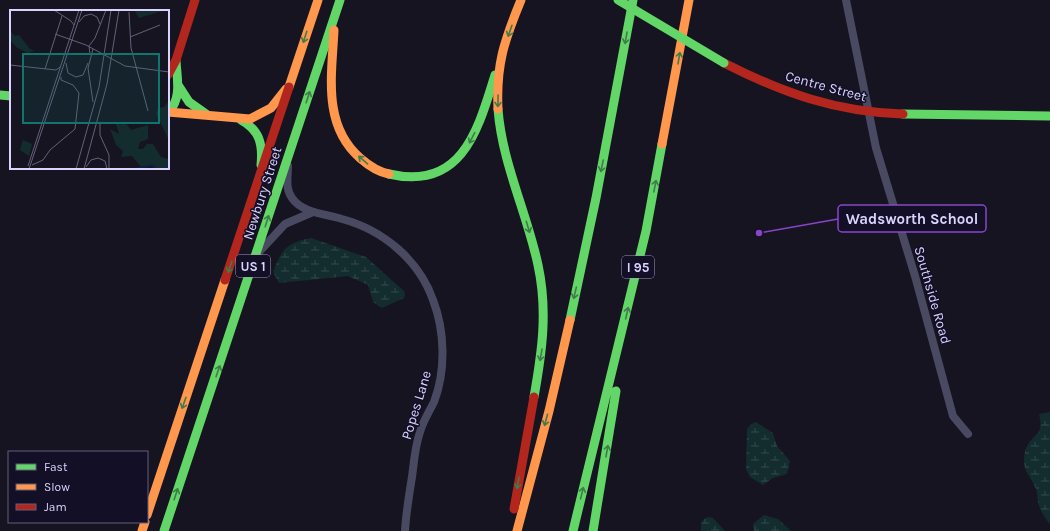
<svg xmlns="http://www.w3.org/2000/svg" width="1050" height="531" font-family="Karla,sans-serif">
	<defs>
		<pattern id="wetland-marsh" width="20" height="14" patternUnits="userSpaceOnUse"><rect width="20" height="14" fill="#132c2d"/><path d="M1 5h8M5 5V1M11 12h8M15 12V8" fill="none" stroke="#354a4c"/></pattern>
	</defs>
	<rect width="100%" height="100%" fill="#161421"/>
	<path fill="url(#wetland-marsh)" d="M311 238 366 257 405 292 404 298 382 308 373 302 368 285 348 276 279 283 273 272C282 249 286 243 311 238Z
		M1050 412V524C1045 518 1040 511 1038 502 1037 498 1038 491 1035 487 1029 473 1021 470 1025 452 1031 431 1045 439 1039 414Z
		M756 422 773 433 777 446 790 461 787 474 773 478 763 485 750 477 746 469 747 429 751 424Z
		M764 515 778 519 791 531H754L753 524Z
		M708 517 713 518 725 531H701C701 524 700 520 708 517Z"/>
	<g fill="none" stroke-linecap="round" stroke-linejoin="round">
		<path stroke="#4a4962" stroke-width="8" d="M846 0 876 148 915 276 953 416 968 434
			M288 166C288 176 285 189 292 198 302 213 326 214 342 219 383 230 419 260 433 300 445 331 446 371 434 402 429 412 423 421 420 432 415 446 414 462 412 477 409 495 406 513 405 531
			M259 252 285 224 313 212"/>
		<path stroke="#63d668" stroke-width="9" d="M178 85 189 102 206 114
			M0 95 11 96
			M498 109C502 163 527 213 538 265 548 311 542 352 534 397
			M169 112C182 97 177 79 176 61
			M903 114 1050 116
			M241 120C260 130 263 145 261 165
			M389 174C462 191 478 130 495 75
			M570 320 596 198 633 0
			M164 531 340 0
			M573 531 646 231 662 144
			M593 531 616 391"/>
		<path stroke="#ff974d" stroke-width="9" d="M334 30C332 74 322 125 360 158 368 165 378 172 389 174
			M289 87 318 0
			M498 109C496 65 504 41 521 0
			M168 112 250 119 271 108 286 89
			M662 144 689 0
			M147 515 225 280
			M142 531 145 522
			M517 531 549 411 570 320"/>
		<path stroke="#b3261e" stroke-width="9" d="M724 63C783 93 836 112 903 114
			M168 75 176 60 195 0
			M225 280 289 87
			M514 509 534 397"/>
		<path stroke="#63d668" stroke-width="9" d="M618 0 724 63"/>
	</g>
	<defs><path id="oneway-shaft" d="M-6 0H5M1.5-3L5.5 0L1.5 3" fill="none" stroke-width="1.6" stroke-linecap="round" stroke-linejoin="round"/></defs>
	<g stroke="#3f7c4a">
		<use href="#oneway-shaft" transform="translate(510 31) rotate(109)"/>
		<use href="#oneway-shaft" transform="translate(305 37) rotate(108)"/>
		<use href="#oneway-shaft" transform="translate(626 38) rotate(100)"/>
		<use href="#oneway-shaft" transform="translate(679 58) rotate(-80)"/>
		<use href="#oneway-shaft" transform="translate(308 97) rotate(-72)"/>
		<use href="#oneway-shaft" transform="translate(498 101) rotate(91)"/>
		<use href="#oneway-shaft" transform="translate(472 138) rotate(117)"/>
		<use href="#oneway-shaft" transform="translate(363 160) rotate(-139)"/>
		<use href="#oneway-shaft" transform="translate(602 166) rotate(102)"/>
		<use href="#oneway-shaft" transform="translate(655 186) rotate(-79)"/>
		<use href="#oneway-shaft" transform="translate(267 221) rotate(-72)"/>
		<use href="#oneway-shaft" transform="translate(528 227) rotate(73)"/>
		<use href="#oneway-shaft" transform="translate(230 267) rotate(109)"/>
		<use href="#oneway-shaft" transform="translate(575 293) rotate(103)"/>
		<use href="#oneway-shaft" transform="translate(627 313) rotate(-77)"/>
		<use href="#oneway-shaft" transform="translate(541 355) rotate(100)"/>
		<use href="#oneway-shaft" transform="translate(218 371) rotate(-71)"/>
		<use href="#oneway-shaft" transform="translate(184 403) rotate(109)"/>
		<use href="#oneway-shaft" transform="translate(546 420) rotate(105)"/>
		<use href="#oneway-shaft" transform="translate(607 451) rotate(-80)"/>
		<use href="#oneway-shaft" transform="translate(518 483) rotate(100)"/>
		<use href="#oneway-shaft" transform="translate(582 493) rotate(-76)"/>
		<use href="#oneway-shaft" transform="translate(176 494) rotate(-72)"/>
	</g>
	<g text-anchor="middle" stroke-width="3" stroke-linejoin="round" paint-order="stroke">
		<g fill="#130f26" stroke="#9e99be" stroke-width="1">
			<rect x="236" y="255" width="34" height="22" rx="3"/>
			<rect x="622" y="256" width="32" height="22" rx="3"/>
		</g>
		<g font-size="13" font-weight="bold" fill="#d9d4ff">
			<text x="253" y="271">US 1</text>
			<text x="638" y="272">I 95</text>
		</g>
		<g font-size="14" fill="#d9d4ff" stroke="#130f26">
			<text transform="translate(826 86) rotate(15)" y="5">Centre Street</text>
			<text transform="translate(262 193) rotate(-72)" y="5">Newbury Street</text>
			<text transform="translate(933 295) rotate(74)" y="5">Southside Road</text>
			<text transform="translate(416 405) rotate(-73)" y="5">Popes Lane</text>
		</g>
	</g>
	<g transform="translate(10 10)">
		<rect width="159" height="159" fill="#161421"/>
		<path d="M0 21 5 26 9 25 20 39 25 41 17 43 6 37 0 30ZM159 91 158 106 159 130 146 104 148 98 154 97ZM105 111 110 115 114 111 121 120 138 115V129L130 132 128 139H133L137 134H143L151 147 159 149V159H146L141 155 131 157 122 146 111 147 113 141 106 135 100 119 109 124ZM13 130 22 134 19 146 10 140Z" fill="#132c2d"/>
		<path d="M124 0H156L129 8Z" fill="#132c2d"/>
		<path fill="none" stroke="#0d2144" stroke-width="2" d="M126 159 142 155 146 159"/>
		<path fill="none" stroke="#64617a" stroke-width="1" d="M44 0 61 11 64 15M119 2 121 38 138 101M69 12 74 6 81 4 87 7 90 14M45 24 76 35 115 56 159 62M120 27 150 15M80 44 79 36 85 28 96 0M56 53 58 63 66 67 73 65 78 53M0 55 46 60 50 57M35 59 52 6M83 92 78 58 83 39M90 112V125L99 145V159M22 155 33 150 40 140 65 119 69 83 63 75 51 70V67M18 156 69 0M76 157 81 150 88 148 95 151 97 159M19 159 72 0M66 159 89 77 101 0M74 159 97 74 109 0"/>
		<path fill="#0f766e" fill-opacity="0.15" stroke="#0f766e" stroke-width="2" d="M13 44H149V113H13Z"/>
		<rect width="159" height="159" fill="none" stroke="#d9d4ff" stroke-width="2"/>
	</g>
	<path fill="none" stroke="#8945c9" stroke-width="1.5" d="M759 233L838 219"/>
	<circle fill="#8945c9" stroke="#130f26" stroke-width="1.5" cx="759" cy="233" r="4"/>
	<rect fill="#130f26" stroke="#8945c9" stroke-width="1.5" x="838" y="205" width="148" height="27" rx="4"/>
	<g font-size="15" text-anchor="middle" font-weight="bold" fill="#d9d4ff">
		<text x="912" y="224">Wadsworth School</text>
	</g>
	<rect x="8" y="451" width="140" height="72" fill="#130f26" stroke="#625e7d"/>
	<rect x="16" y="464" width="20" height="6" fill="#63d668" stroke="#625e7d"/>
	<text x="44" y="471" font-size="12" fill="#d9d4ff">Fast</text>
	<rect x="16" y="484" width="20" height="6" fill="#ff974d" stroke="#625e7d"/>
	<text x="44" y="491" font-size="12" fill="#d9d4ff">Slow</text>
	<rect x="16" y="504" width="20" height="6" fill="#b3261e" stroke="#625e7d"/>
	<text x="44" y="511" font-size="12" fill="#d9d4ff">Jam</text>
</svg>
